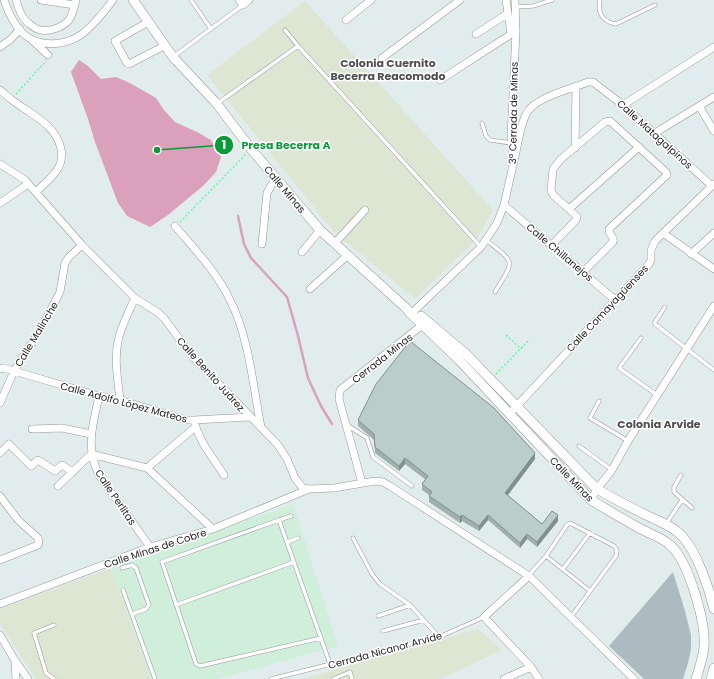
<svg xmlns="http://www.w3.org/2000/svg" width="714" height="679" font-family="Poppins,sans-serif">
	<rect width="100%" height="100%" fill="#e1eded"/>
	<path fill="#cfefdb" d="M293 504 338 646 218 679H150L111 568Z"/>
	<path fill="#dce6d3" d="M305 1 493 210 476 240 415 299 333 231 207 75Z
		M111 568 150 679H36L0 624V609Z
		M478 629 502 650 440 679H302Z"/>
	<path fill="#adbbc1" d="M673 572 685 611 691 635V649L688 663 683 679H644L609 646Z"/>
	<path fill="#dba1bb" d="M79 60 88 66 101 79 116 77 130 83 156 98 164 110 175 122 197 132 211 140 221 157 216 172 203 186 168 215 150 227 127 216 118 203 95 142 88 119 71 72Z"/>
	<g fill="none" stroke-linecap="round" stroke-linejoin="round">
		<path stroke="#dba1bb" stroke-width="2.5" d="M238 216 244 244 251 258 287 297 298 336 308 378 321 406 332 424"/>
		<defs>
			<path id="service" d="M191 0 211 29
				M600 0C597 13 603 22 616 24L655 5
				M515 7 533 6 552 0
				M285 30 298 46 481 247
				M173 57 243 5
				M218 103 298 46
				M482 123 486 136 490 140 511 143
				M486 240C517 264 514 260 495 292
				M665 307 655 322V324L714 370
				M641 338 619 368 657 395
				M599 401 590 418 628 441
				M347 425 367 438 373 457 412 486
				M579 446 612 470
				M681 475 674 487V492L692 508
				M279 520 291 516
				M666 524 682 500
				M353 538 372 574 380 584 410 605 439 637
				M287 542 298 538
				M546 556 590 591
				M122 568 132 565 136 568 149 605 146 609 132 614
				M563 569 590 533
				M529 575 546 556 567 525 570 523 614 546 617 550 616 556 571 617
				M123 590 155 679
				M176 605 294 562
				M378 616 410 605
				M383 631 424 620
				M321 638 200 666 196 664 162 562 279 520 330 664
				M54 679 46 673 34 633 54 625
				M271 679 439 637 484 617
				M333 679 350 672 352 679"/>
			<path id="minor" d="M4 0C8 13 17 31 29 38 46 47 67 45 82 34 94 25 104 12 113 0
				M16 0C18 7 21 17 27 22 30 24 34 28 37 29 47 33 62 28 69 20 73 14 74 7 76 0
				M41 0 75 5
				M239 0 243 5 249 0
				M506 0 511 34
				M346 20 371 0
				M148 22 115 41 127 63 129 64 164 46
				M476 34 507 14
				M32 40 48 55
				M0 47 10 40 20 29
				M382 58 460 0
				M440 80 516 31
				M0 90C4 93 8 97 12 100 30 114 56 124 61 149 62 154 62 161 59 167 54 176 44 184 36 192
				M623 105 714 47
				M699 106 714 131
				M655 133 714 97
				M575 148 576 87
				M515 157C518 143 520 127 526 114 535 97 571 89 588 82H593L623 105 712 186
				M0 164 25 180 82 245 135 298 157 312 164 318 191 355 278 445 287 459 295 478 302 487 309 489 334 488 375 481 383 482 390 486 529 576 634 679
				M0 203 28 184
				M504 205 615 300
				M569 209 639 147
				M175 226C195 250 217 272 230 300 249 337 253 386 261 427
				M663 233 714 269
				M335 243 365 210
				M262 244 267 193 272 184 278 180
				M552 245 576 220 577 217 569 209 554 196 551 191 553 169 561 159 605 122 610 121 666 172 667 175 609 229C608 235 615 236 613 242L583 272
				M302 252 320 230
				M691 254 714 233
				M310 289 348 255
				M414 311 481 247 497 223 504 205 514 161 511 137 516 31 515 0
				M0 369 3 368 14 371 99 396 120 400 186 420H194L250 417
				M99 396C93 425 85 446 99 475L150 547
				M120 400C118 381 114 360 118 341 121 326 129 312 135 298
				M0 403 14 371 40 330 56 300 60 292 65 263 69 257 82 245
				M514 409 649 264 651 260V250L655 241 714 184
				M194 420C198 440 213 458 224 475
				M32 429 62 428 91 434
				M0 453 9 444 31 466 38 460 55 471 62 465 73 472
				M147 468 193 429
				M362 483 339 399 340 390 426 322
				M58 486 91 454 147 468 213 529
				M0 496 18 520 38 538 39 543 38 545 0 560
				M591 500 597 489 612 470 628 441 714 306
				M529 576 484 617 531 667 539 679
				M0 604 150 547 213 529 309 489
				M0 635 14 659 28 679
				M15 661 16 679
				M504 679 531 667"/>
			<path id="tertiary" d="M133 0 173 57 217 104 251 149 320 230 406 308 411 314 459 360 591 500C608 510 624 520 641 529 650 534 663 538 670 545 689 561 706 623 704 647 703 658 699 669 696 679
				M421 316 466 354 597 489C613 498 629 507 646 515 658 521 673 526 682 536 697 552 709 588 714 609
				M711 679 714 668"/>
		</defs>
		<use href="#service" stroke="#969696" stroke-width="4.5"/>
		<use href="#minor" stroke="#969696" stroke-width="8"/>
		<use href="#tertiary" stroke="#969696" stroke-width="10"/>
		<path stroke="#66f9a5" stroke-width="1.5" stroke-dasharray="2 2" stroke-linecap="butt" d="M16 94 46 61
			M180 222 246 154
			M506 335 521 349
			M496 374 529 340"/>
		<use href="#service" stroke="#fff" stroke-width="3.5"/>
		<use href="#minor" stroke="#fff" stroke-width="7"/>
		<use href="#tertiary" stroke="#fff" stroke-width="9"/>
	</g>
	<path fill="#a0b0ac" d="M358 420 535 459 507 495 542 524 558 521 537 547 527 539 520 548 488 520 479 531 462 521 460 523 429 502V495L422 490V484L426 480 405 464 399 471 375 453 374 440 358 426Z"/>
	<path fill="#82908c" d="M535 453V459L505 499V493Z
		M405 458V464L399 471V466Z
		M462 515V521L460 523V517Z
		M488 515V520L479 531V526Z
		M558 515V521L537 547V542Z
		M527 534V539L520 548V543Z"/>
	<path fill="#bacdc8" stroke="#82908c" d="M410 341 494 408 535 453 505 493 542 524 552 511 558 515 537 542 527 534 520 543 488 515 479 526 462 515 460 517 429 496 432 492 422 484 428 476 405 458 399 466 375 447 374 434 358 420 376 384Z"/>
	<g text-anchor="middle" stroke-width="3" stroke-linejoin="round" paint-order="stroke">
		<g font-size="10" fill="#1c1c1c" stroke="#fff">
			<text transform="translate(513 113) rotate(-89)" y="4">3ª Cerrada de Minas</text>
			<text transform="translate(655 134) rotate(42)" y="4">Calle Matagalpinos</text>
			<text transform="translate(285 189) rotate(50)" y="4">Calle Minas</text>
			<text transform="translate(560 252) rotate(40)" y="4">Calle Chillanejos</text>
			<text transform="translate(607 308) rotate(-47)" y="4">Calle Comayagüenses</text>
			<text transform="translate(36 334) rotate(-59)" y="4">Calle Malinche</text>
			<text transform="translate(382 358) rotate(-38)" y="4">Cerrada Minas</text>
			<text transform="translate(211 374) rotate(48)" y="4">Calle Benito Juárez</text>
			<text transform="translate(124 402) rotate(15)" y="4">Calle Adolfo López Mateos</text>
			<text transform="translate(572 479) rotate(46)" y="4">Calle Minas</text>
			<text transform="translate(116 497) rotate(56)" y="4">Calle Perlitas</text>
			<text transform="translate(155 548) rotate(-18)" y="4">Calle Minas de Cobre</text>
			<text transform="translate(385 650) rotate(-15)" y="4">Cerrada Nicanor Arvide</text>
		</g>
		<g font-size="11" font-weight="bold" fill="#4f4f4f" stroke="#fff">
			<text x="388" y="67">Colonia Cuernito<tspan x="388" dy="13">Becerra Reacomodo</tspan></text>
			<text x="659" y="428">Colonia Arvide</text>
		</g>
	</g>
	<path fill="none" stroke="#089c38" stroke-width="1.5" d="M157 150L224 145"/>
	<g fill="#089c38" stroke="#fff" stroke-width="1.5">
		<circle cx="157" cy="150" r="4"/>
		<circle cx="224" cy="145" r="10"/>
	</g>
	<g font-size="12" text-anchor="middle" font-weight="bold" fill="#fff">
		<text x="224" y="149">1</text>
	</g>
	<g font-size="11" text-anchor="middle" font-weight="bold" fill="#089c38" stroke="#fff" stroke-width="3" stroke-linejoin="round" paint-order="stroke">
		<text x="286" y="149">Presa Becerra A</text>
	</g>
</svg>
